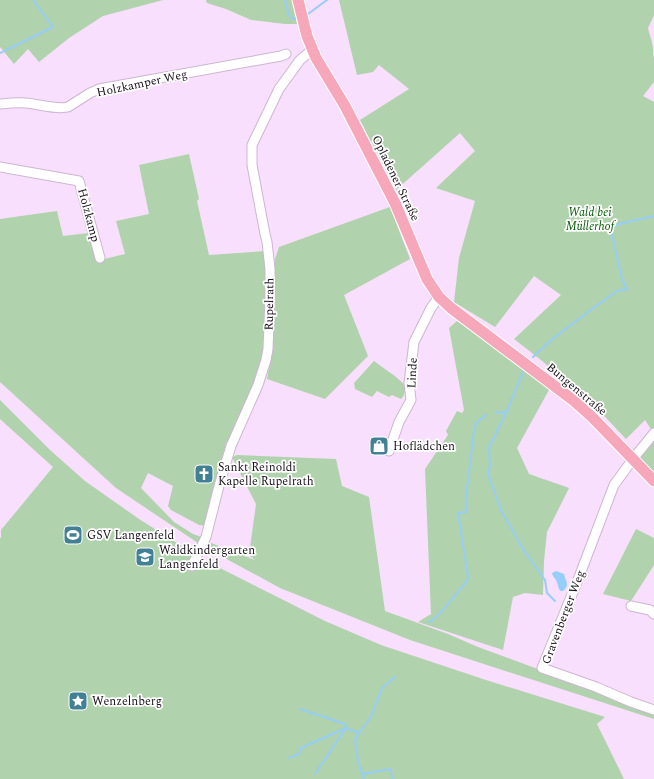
<svg xmlns="http://www.w3.org/2000/svg" width="654" height="779" font-family="Spectral,serif">
	<rect width="100%" height="100%" fill="#f8dffd"/>
	<path fill="#b0d2ac" d="M0 0H163L103 16 69 38 39 62 28 49 14 64 0 47Z
		M206 0H292L297 24H285L251 20 226 9 207 3Z
		M339 0H654V15L648 28C650 37 654 45 653 54L654 58V82L643 96 654 102V472L639 456 651 429 645 420 626 439 593 404 541 360 514 339 561 295 534 276 495 327 454 302 459 258 475 201 436 188 475 151 460 133 396 190 360 120 409 89 379 65 373 72 357 75Z
		M189 154 199 199 197 201 209 255 266 251 265 347 255 385 229 439 226 443 206 526 199 525 171 510 168 506 173 486 148 473 141 488 174 522 193 534 204 538 206 541 255 560 249 555 256 504 232 457 237 455 336 459 342 486 369 497 385 611 448 634 478 647 654 712V719L410 640 280 588 201 545 116 488 0 382V219L57 211 63 236 89 233 96 261 125 254 116 221 149 214 139 165Z
		M390 207 410 259 344 295 368 356 325 399 267 379 270 361 275 259 279 247Z
		M457 321 550 388 517 448 529 474 569 488 547 532 544 561 543 595 525 593 513 597 503 650 418 622 431 614 425 469 448 435 446 431 457 411 462 413 464 410 449 328Z
		M374 361C380 366 401 379 404 385 406 390 405 395 401 399L392 395 389 397 377 391 372 397 355 389 354 383Z
		M0 400 50 450 85 481 139 519 204 560 325 621 381 645 486 680 605 717 597 724 624 779H0V538H1V530L53 467 0 419Z
		M636 529 654 538V565L631 601 603 594Z"/>
	<path fill="#96cef9" d="M556 571 564 574C566 582 570 585 563 591H560C558 587 558 584 556 580 555 578 553 577 552 573Z"/>
	<g fill="none" stroke-linecap="round" stroke-linejoin="round">
		<path stroke="#96cef9" stroke-width="2" d="M285 0 289 15 292 19 297 18
			M308 14 327 0
			M0 53 53 27 33 0
			M533 357 550 341 588 312 617 291 627 289 622 279 611 230 614 226 623 223 654 216
			M507 411 489 448 490 465 488 474 501 510 523 549 545 580 547 593 555 601
			M496 412 501 413 507 411 523 372
			M429 622C435 619 438 616 442 611L467 581 468 577 458 513 466 512 467 489 474 431 476 423 486 415
			M300 709 345 724 346 728 315 774
			M289 758 299 754 301 748 346 728 359 733
			M363 774 390 769 393 779
			M364 779 358 762 355 740 359 733 371 717 382 688 395 677"/>
		<defs>
			<path id="minor" d="M0 104C9 103 17 102 26 103 39 104 56 110 68 107L90 93 99 89 281 56 286 54
				M0 167 79 181 100 258
				M654 433 633 459 614 485 579 577 542 668 596 687 631 702 654 710
				M389 451 399 422 411 400 409 383 414 342 431 308 439 297
				M192 566 206 537 219 486 231 446 258 385 266 360 268 349 270 298V269L267 242 265 234 252 165V145L279 89 300 60 312 50
				M631 606 650 610 654 614"/>
			<path id="major" d="M298 0 307 36 316 58 345 106 395 203 427 279 439 297 451 308 573 400 592 417 654 481"/>
		</defs>
		<use href="#minor" stroke="#cdb6d2" stroke-width="11"/>
		<use href="#major" stroke="#fff" stroke-width="13"/>
		<use href="#minor" stroke="#fff" stroke-width="9"/>
		<use href="#major" stroke="#f7a7ba" stroke-width="11"/>
	</g>
	<defs>
		<symbol id="shop-square" viewBox="-11 -11 22 22"><rect x="-9" y="-9" width="18" height="18" rx="4" fill="#428095" stroke="#fff"/><path d="M-5-2.5h2.3a2.7 3.5 0 0 1 5.4 0H5L5.5 6h-11ZM-1.5-2.5h3a1.5 2.3 0 0 0-3 0Z" fill="#fff"/></symbol>
		<symbol id="church-square" viewBox="-11 -11 22 22"><rect x="-9" y="-9" width="18" height="18" rx="4" fill="#428095" stroke="#fff"/><path d="M-1.2-6h2.4v3.5h3.3v2.4h-3.3V6h-2.4V-.1h-3.3v-2.4h3.3Z" fill="#fff"/></symbol>
		<symbol id="stadium-square" viewBox="-11 -11 22 22"><rect x="-9" y="-9" width="18" height="18" rx="4" fill="#428095" stroke="#fff"/><path d="M0-5a6.5 5 0 1 0 0 10a6.5 5 0 1 0 0-10ZM-3.5-1.8h7v3.6h-7Z" fill="#fff"/></symbol>
		<symbol id="school-square" viewBox="-11 -11 22 22"><rect x="-9" y="-9" width="18" height="18" rx="4" fill="#428095" stroke="#fff"/><path d="M0-5L7-2L0 1L-7-2ZM-4 1L0 2.5L4 1V4Q0 6-4 4Z" fill="#fff"/></symbol>
		<symbol id="sight-square" viewBox="-11 -11 22 22"><rect x="-9" y="-9" width="18" height="18" rx="4" fill="#428095" stroke="#fff"/><path d="M0-6L1.8-2.2L6-1.7L2.9 1.2L3.7 5.4L0 3.3L-3.7 5.4L-2.9 1.2L-6-1.7L-1.8-2.2Z" fill="#fff"/></symbol>
	</defs>
	<g fill-rule="evenodd">
		<use href="#shop-square" x="368" y="435" width="22" height="22"/>
		<use href="#church-square" x="193" y="463" width="22" height="22"/>
		<use href="#stadium-square" x="62" y="524" width="22" height="22"/>
		<use href="#school-square" x="134" y="546" width="22" height="22"/>
		<use href="#sight-square" x="67" y="690" width="22" height="22"/>
	</g>
	<g text-anchor="middle" stroke-width="3.5" stroke-linejoin="round" paint-order="stroke">
		<g font-size="12" fill="#1a121c" stroke="#fff">
			<text transform="translate(142 83) rotate(-12)" y="4">Holzkamper Weg</text>
			<text transform="translate(396 178) rotate(64)" y="4">Opladener Straße</text>
			<text transform="translate(89 215) rotate(75)" y="4">Holzkamp</text>
			<text transform="translate(269 304) rotate(-89)" y="4">Rupelrath</text>
			<text transform="translate(412 373) rotate(-87)" y="4">Linde</text>
			<text transform="translate(577 389) rotate(40)" y="4">Bungenstraße</text>
			<text transform="translate(563 617) rotate(-69)" y="4">Gravenberger Weg</text>
		</g>
		<g font-size="12" font-style="italic" fill="#035905" stroke="#fff">
			<text x="590" y="216">Wald bei<tspan x="590" dy="14">Müllerhof</tspan></text>
		</g>
		<g font-size="12" fill="#1a121c" stroke="#fff" text-anchor="start">
			<text x="393" y="450">Hoflädchen</text>
			<text x="218" y="471">Sankt Reinoldi<tspan x="218" dy="14">Kapelle Rupelrath</tspan></text>
			<text x="87" y="539">GSV Langenfeld</text>
			<text x="159" y="554">Waldkindergarten<tspan x="159" dy="14">Langenfeld</tspan></text>
			<text x="92" y="705">Wenzelnberg</text>
		</g>
	</g>
</svg>
